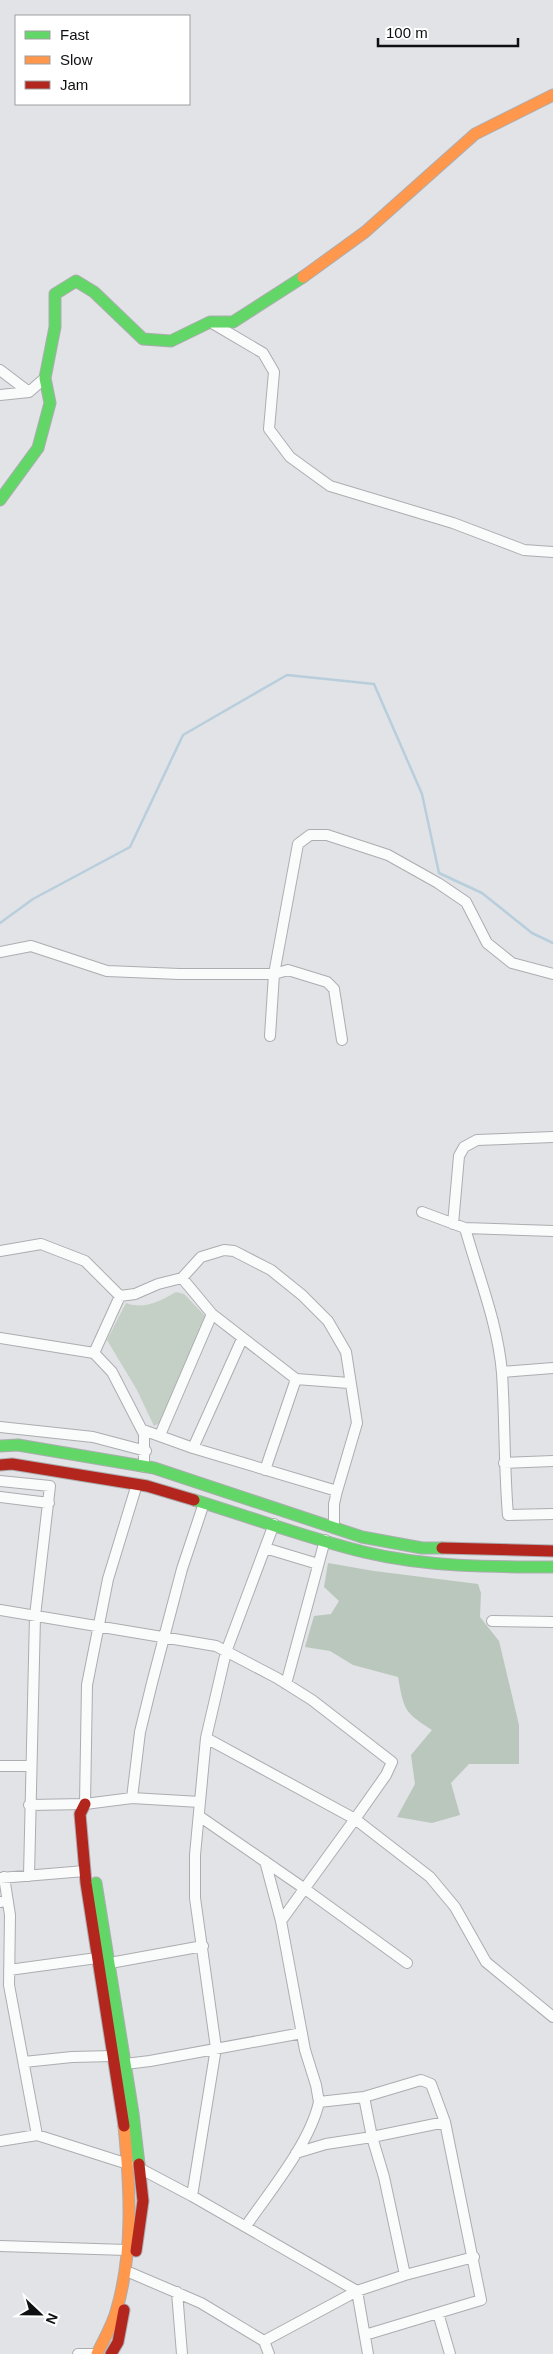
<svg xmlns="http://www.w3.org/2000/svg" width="553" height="2354" font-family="Helvetica,sans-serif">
	<rect width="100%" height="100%" fill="#e1e3e6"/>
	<path fill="#c4d0c5" d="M176 1292 184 1294 207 1318 160 1423 154 1426 137 1390 107 1340 126 1303C145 1310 160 1301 176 1292Z"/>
	<path fill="#bac7bc" d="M328 1563 374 1571 478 1584 481 1593 480 1617 499 1641 519 1725V1764H469L451 1783 460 1815 432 1823 397 1817 415 1784 411 1755 432 1730C404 1712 404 1710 398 1677L353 1665 330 1651 305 1647 314 1616 331 1614 339 1601 324 1587Z"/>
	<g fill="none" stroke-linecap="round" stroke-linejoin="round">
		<path stroke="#b9cedc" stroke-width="2.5" d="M0 923 33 899 130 847 183 735 287 675 374 684 422 794 439 873 482 893 532 933 553 943"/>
		<defs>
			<path id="street" d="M212 323 263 353 274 372 269 429 290 457 330 486 453 523 524 550 553 552
				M0 370 29 392
				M0 395 29 392 45 378
				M0 952 31 946 107 971 179 974H274L288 970 327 982 334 989 342 1040
				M270 1036 274 974 298 844 310 835H327L388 855 438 883 466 902 487 943 512 963 553 974
				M422 1212 465 1228 553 1231
				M453 1224 459 1156 464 1147 477 1140 553 1137
				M465 1228C478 1275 498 1324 502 1373 505 1420 504 1468 508 1515L553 1514
				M0 1251 41 1244 85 1261 120 1296 135 1294 158 1284 182 1278 201 1257 224 1250 234 1251 271 1270 302 1295 328 1321 346 1352 357 1423 337 1491 334 1504V1528
				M182 1278 212 1314 296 1379 349 1383
				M0 1338 94 1353 112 1372 144 1434V1467
				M94 1353 120 1296
				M502 1372 553 1368
				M0 1427 93 1437 146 1451
				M143 1430 193 1448 337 1491
				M160 1435 212 1314
				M193 1448 242 1339
				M504 1463 553 1461
				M265 1470 296 1379
				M0 1481 50 1486 35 1616 29 1876
				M0 1497 49 1503
				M265 1548 318 1564
				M0 1610 216 1646 277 1678 312 1700 392 1762 386 1775 355 1819 281 1921
				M492 1621 553 1622
				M286 1684 325 1540
				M206 1738 355 1819 430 1877 455 1907 486 1962 553 2017
				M0 1766H31
				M132 1798 140 1732 152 1683 182 1569 204 1503
				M85 1804 87 1685 108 1579 137 1484
				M29 1805 85 1804 132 1798 200 1802
				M199 1816 305 1889 407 1963
				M265 1861 281 1921 305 2050 316 2085 319 2102 364 2097 372 2137 445 2122 481 2300 365 2335
				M4 1877 10 1915 9 1985 37 2135
				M0 1878 85 1871
				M0 1902H1
				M110 1963 203 1946
				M9 1970 97 1958
				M24 2062 72 2057 113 2056
				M125 2064 150 2061 302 2033
				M364 2097 421 2080 431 2084 445 2122
				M0 2141 37 2135 128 2164
				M296 2153 326 2144 372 2137 384 2177 405 2275
				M139 2168 192 2196 357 2291 368 2354
				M192 2196 216 2048 195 1898V1855L206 1738 226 1652 274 1524
				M246 2226C270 2191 310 2143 319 2102
				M0 2246 127 2250
				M131 2273 201 2303 264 2341 269 2354
				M177 2292 182 2354
				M438 2313 450 2354
				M264 2341 357 2291 405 2275 474 2257
				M78 2354H97"/>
			<path id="fast" d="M0 500 38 448 50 403 45 378 55 327V294L76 281 94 292 143 339 171 341 210 322H233L303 277
				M0 1446 18 1445 154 1468 362 1537 422 1548H442
				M194 1500C250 1517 307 1538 364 1552 426 1567 490 1567 553 1567
				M96 1883 133 2113 139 2164"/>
			<path id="slow" d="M303 277 365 232 475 134 553 95
				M97 2354C103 2341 112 2326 116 2312 134 2252 130 2187 124 2126"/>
			<path id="jam" d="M0 1465 12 1464 147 1486 194 1500
				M442 1548 553 1551
				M85 1804 80 1814 86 1883 124 2126
				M136 2251 143 2201 139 2164
				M111 2354 118 2342 124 2310"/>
		</defs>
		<use href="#street" stroke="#acadb0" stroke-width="12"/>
		<use href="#fast" stroke="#acadb0" stroke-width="13"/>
		<use href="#slow" stroke="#acadb0" stroke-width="13"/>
		<use href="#jam" stroke="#acadb0" stroke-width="13"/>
		<use href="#street" stroke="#fafbfb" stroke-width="10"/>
		<use href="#fast" stroke="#63d668" stroke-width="11"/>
		<use href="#slow" stroke="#ff974d" stroke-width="11"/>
		<use href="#jam" stroke="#b3261e" stroke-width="11"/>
	</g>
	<rect x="15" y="15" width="175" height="90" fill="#ffffff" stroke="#9f9fa0"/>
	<rect x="25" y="31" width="25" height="8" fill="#63d668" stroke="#9f9fa0"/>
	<text x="60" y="40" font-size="15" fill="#0e0f11">Fast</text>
	<rect x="25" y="56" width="25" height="8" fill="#ff974d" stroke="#9f9fa0"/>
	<text x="60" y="65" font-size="15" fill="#0e0f11">Slow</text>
	<rect x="25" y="81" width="25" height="8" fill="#b3261e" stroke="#9f9fa0"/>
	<text x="60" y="90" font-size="15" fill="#0e0f11">Jam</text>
	<g transform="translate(40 2314) rotate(112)" stroke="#ffffff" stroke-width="4" paint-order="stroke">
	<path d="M0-4L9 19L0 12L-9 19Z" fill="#0e0f11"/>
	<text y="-8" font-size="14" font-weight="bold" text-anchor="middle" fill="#0e0f11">N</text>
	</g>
	<path d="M378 38v8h140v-8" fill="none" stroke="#0e0f11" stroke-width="2.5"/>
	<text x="386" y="38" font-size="15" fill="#0e0f11" stroke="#ffffff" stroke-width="4" paint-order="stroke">100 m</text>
</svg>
